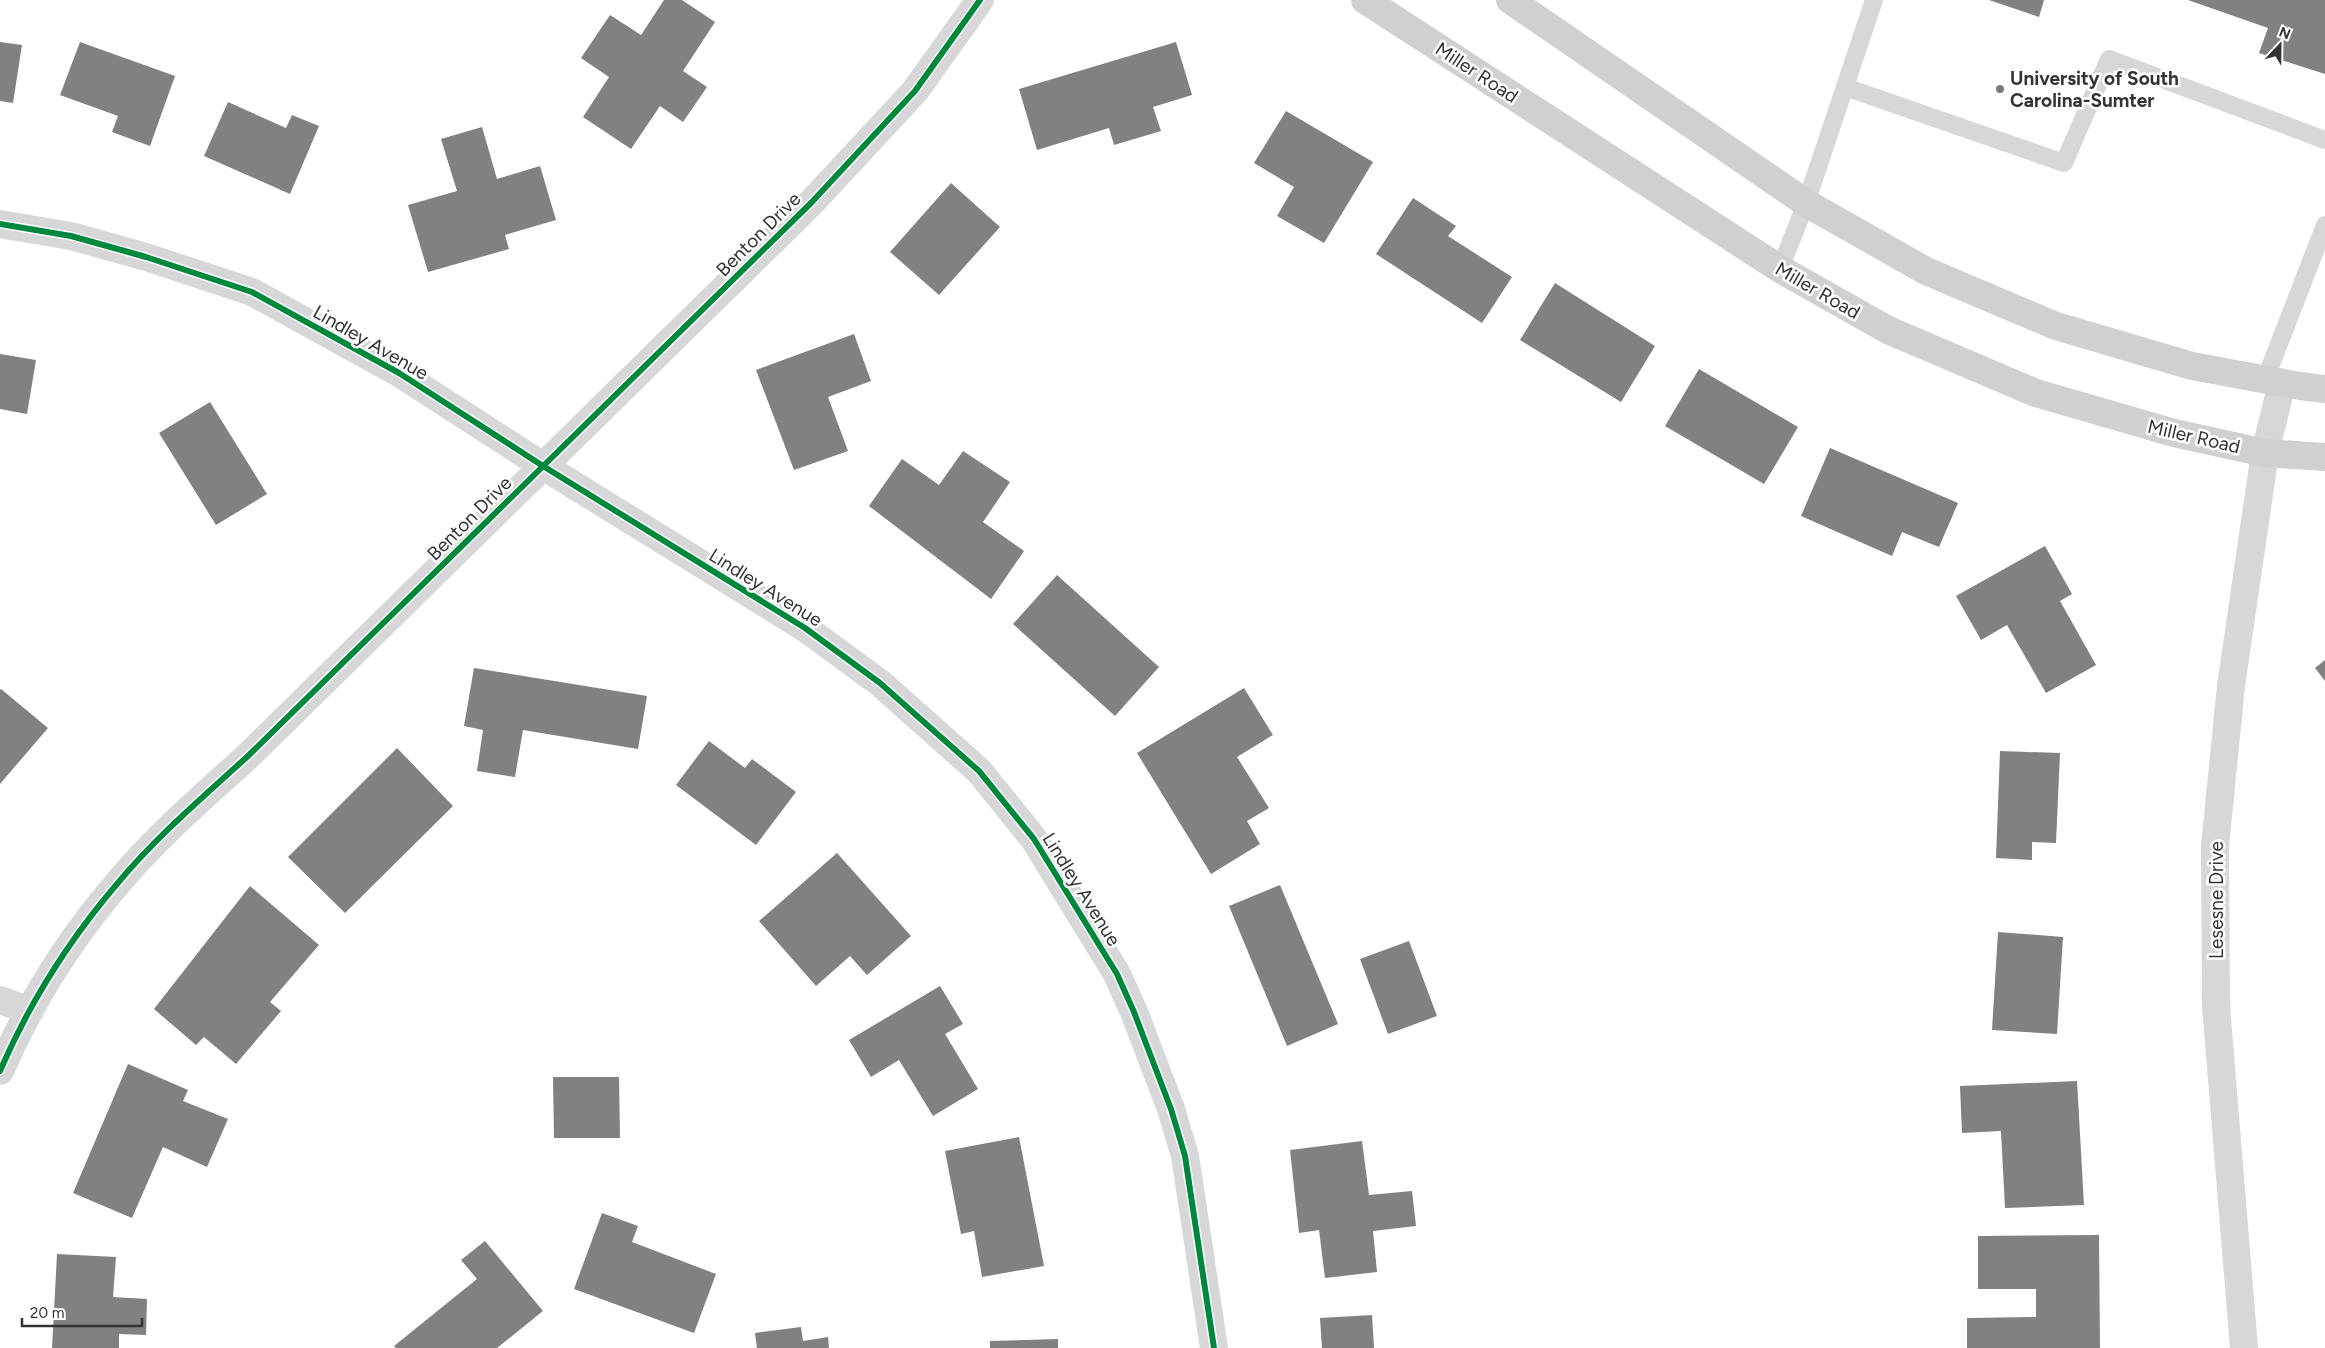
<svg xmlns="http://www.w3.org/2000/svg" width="2325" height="1348" font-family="Figtree,sans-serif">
	<rect width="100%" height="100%" fill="#fff"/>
	<path fill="#818181" d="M664 0H682L715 22 683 71 707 87 683 122 660 106 631 149 583 117 609 77 581 58 610 15 641 35Z
		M1989 0H2044L2039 17Z
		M2188 0H2325V74L2259 53 2268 28Z
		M0 42 22 45 13 103 0 101Z
		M80 42 175 76 150 146 112 132 118 116 60 95Z
		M1176 42 1192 95 1153 107 1161 131 1114 145 1109 128 1037 150 1019 89Z
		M228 102 286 128 292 115 319 126 290 194 204 156Z
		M1286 111 1373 162 1324 243 1277 216 1294 187 1254 163Z
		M482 127 497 179 540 166 556 220 505 235 509 249 428 272 408 205 457 191 441 139Z
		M951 183 1000 227 939 295 890 252Z
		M1413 198 1456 226 1448 236 1512 277 1482 323 1376 254Z
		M1555 283 1655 346 1621 402 1520 340Z
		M854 334 871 381 828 397 848 451 794 470 756 370Z
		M0 354 36 360 27 414 0 409Z
		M1699 369 1798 427 1764 484 1665 426Z
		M210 402 267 494 216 525 159 433Z
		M1830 448 1958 503 1939 547 1902 532 1892 556 1801 516Z
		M963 451 1010 482 983 522 1024 551 991 599 869 506 902 459 939 485Z
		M2045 546 2072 594 2060 601 2096 665 2046 693 2007 625 1981 640 1956 596Z
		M1057 575 1159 667 1115 716 1013 624Z
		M2325 660V681L2315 668Z
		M474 668 647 696 638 749 523 730 515 777 477 771 483 730 464 726Z
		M1244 688 1273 735 1237 757 1269 808 1247 821 1260 844 1211 874 1137 753Z
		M1 689 48 728 0 784V690Z
		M709 741 745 768 752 759 796 792 756 845 676 785Z
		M397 748 453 806 345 913 288 857Z
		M2000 751 2060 753 2056 843 2032 842V860L1996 858Z
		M837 853 911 936 867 975 850 956 816 986 759 921Z
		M1280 885 1338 1024 1287 1046 1229 906Z
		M250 886 319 945 270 1002 281 1011 236 1064 204 1037 196 1045 154 1009Z
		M1998 932 2063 937 2057 1034 1992 1030Z
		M1409 941 1437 1016 1388 1034 1360 959Z
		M940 986 963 1024 945 1034 978 1089 933 1116 899 1060 871 1077 849 1040Z
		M128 1064 188 1090 183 1101 228 1119 207 1167 163 1147 132 1218 73 1193Z
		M553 1077H619L620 1138H554Z
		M2077 1081 2084 1205 2005 1208 2001 1131 1962 1133 1960 1086Z
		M1019 1137 1044 1266 982 1277 974 1231 961 1234 945 1151Z
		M1362 1141 1369 1195 1412 1191 1416 1226 1373 1231 1377 1272 1325 1278 1319 1230 1299 1233 1290 1150Z
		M602 1213 638 1226 632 1242 716 1274 694 1333 574 1289Z
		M2099 1235 2100 1348H1967V1318L2036 1317V1289H1978V1236Z
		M485 1241 543 1311 497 1348H396L394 1346 477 1279 461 1260Z
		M57 1254 116 1257 113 1297 147 1299 146 1335 119 1334V1348H52Z
		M1372 1315 1374 1348H1322L1320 1318Z
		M801 1327 803 1341 828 1337 829 1348H757L755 1333Z
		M1058 1339V1348H990V1341Z"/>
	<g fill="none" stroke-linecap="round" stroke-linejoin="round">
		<path stroke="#d7d7d7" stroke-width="18" d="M1845 87 2064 163 2109 59 2325 140
			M1780 269 1806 203 1874 0
			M2265 380 2325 225"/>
		<path stroke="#d7d7d7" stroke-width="28" d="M0 224 71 236 146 257 252 292 399 373 543 466 805 628 880 683 979 771 1034 839 1117 974 1134 1012 1171 1109 1185 1156 1214 1348
			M0 1000 30 1011
			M0 1071C29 1004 69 940 117 884 156 837 203 797 248 756L811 203 915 91 980 0
			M2244 1348 2216 1006 2215 846 2231 686 2265 453 2282 383"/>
		<path stroke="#d0d0d0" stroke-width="28" d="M1365 0 1780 269 1888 330 2036 393 2174 433 2265 453 2325 457
			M1510 0 1806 203 1926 271 2056 326 2192 366 2300 386 2325 389"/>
		<defs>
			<path id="cycleway" d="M0 224 71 236 146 257 252 292 399 373 543 466 805 628 880 683 979 771 1034 839 1117 974 1134 1012 1171 1109 1185 1156 1214 1348
				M0 1071C29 1004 69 940 117 884 156 837 203 797 248 756L811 203 915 91 980 0"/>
		</defs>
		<use href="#cycleway" stroke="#fff" stroke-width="9"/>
		<use href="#cycleway" stroke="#00873e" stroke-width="6"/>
	</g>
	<circle fill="#7a7a7a" stroke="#fff" stroke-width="2" cx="2000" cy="89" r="5"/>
	<g text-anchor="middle" stroke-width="5" stroke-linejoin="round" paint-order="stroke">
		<g font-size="19" fill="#333" stroke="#fff">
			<text transform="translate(1477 72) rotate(33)" y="7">Miller Road</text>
			<text transform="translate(758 234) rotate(-45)" y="7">Benton Drive</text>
			<text transform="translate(1818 290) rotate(30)" y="7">Miller Road</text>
			<text transform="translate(371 342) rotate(30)" y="7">Lindley Avenue</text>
			<text transform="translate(2194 436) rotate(13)" y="7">Miller Road</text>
			<text transform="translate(469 518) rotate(-45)" y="7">Benton Drive</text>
			<text transform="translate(766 587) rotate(32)" y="7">Lindley Avenue</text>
			<text transform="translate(1082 889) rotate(58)" y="7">Lindley Avenue</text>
			<text transform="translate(2216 900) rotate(-90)" y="7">Lesesne Drive</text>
		</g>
		<g font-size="19" font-weight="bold" fill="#333" stroke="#fff" text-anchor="start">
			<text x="2010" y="85">University of South<tspan x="2010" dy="22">Carolina-Sumter</tspan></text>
		</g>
	</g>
	<g transform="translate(2280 45) rotate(22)" stroke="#ffffff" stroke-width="4" paint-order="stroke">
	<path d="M0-4L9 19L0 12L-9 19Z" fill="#333333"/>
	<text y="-8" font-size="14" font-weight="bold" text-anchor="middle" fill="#333333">N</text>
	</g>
	<path d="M22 1318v8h120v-8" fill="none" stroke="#333333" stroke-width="2.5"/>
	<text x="30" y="1318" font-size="15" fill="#333333" stroke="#ffffff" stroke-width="4" paint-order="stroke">20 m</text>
</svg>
